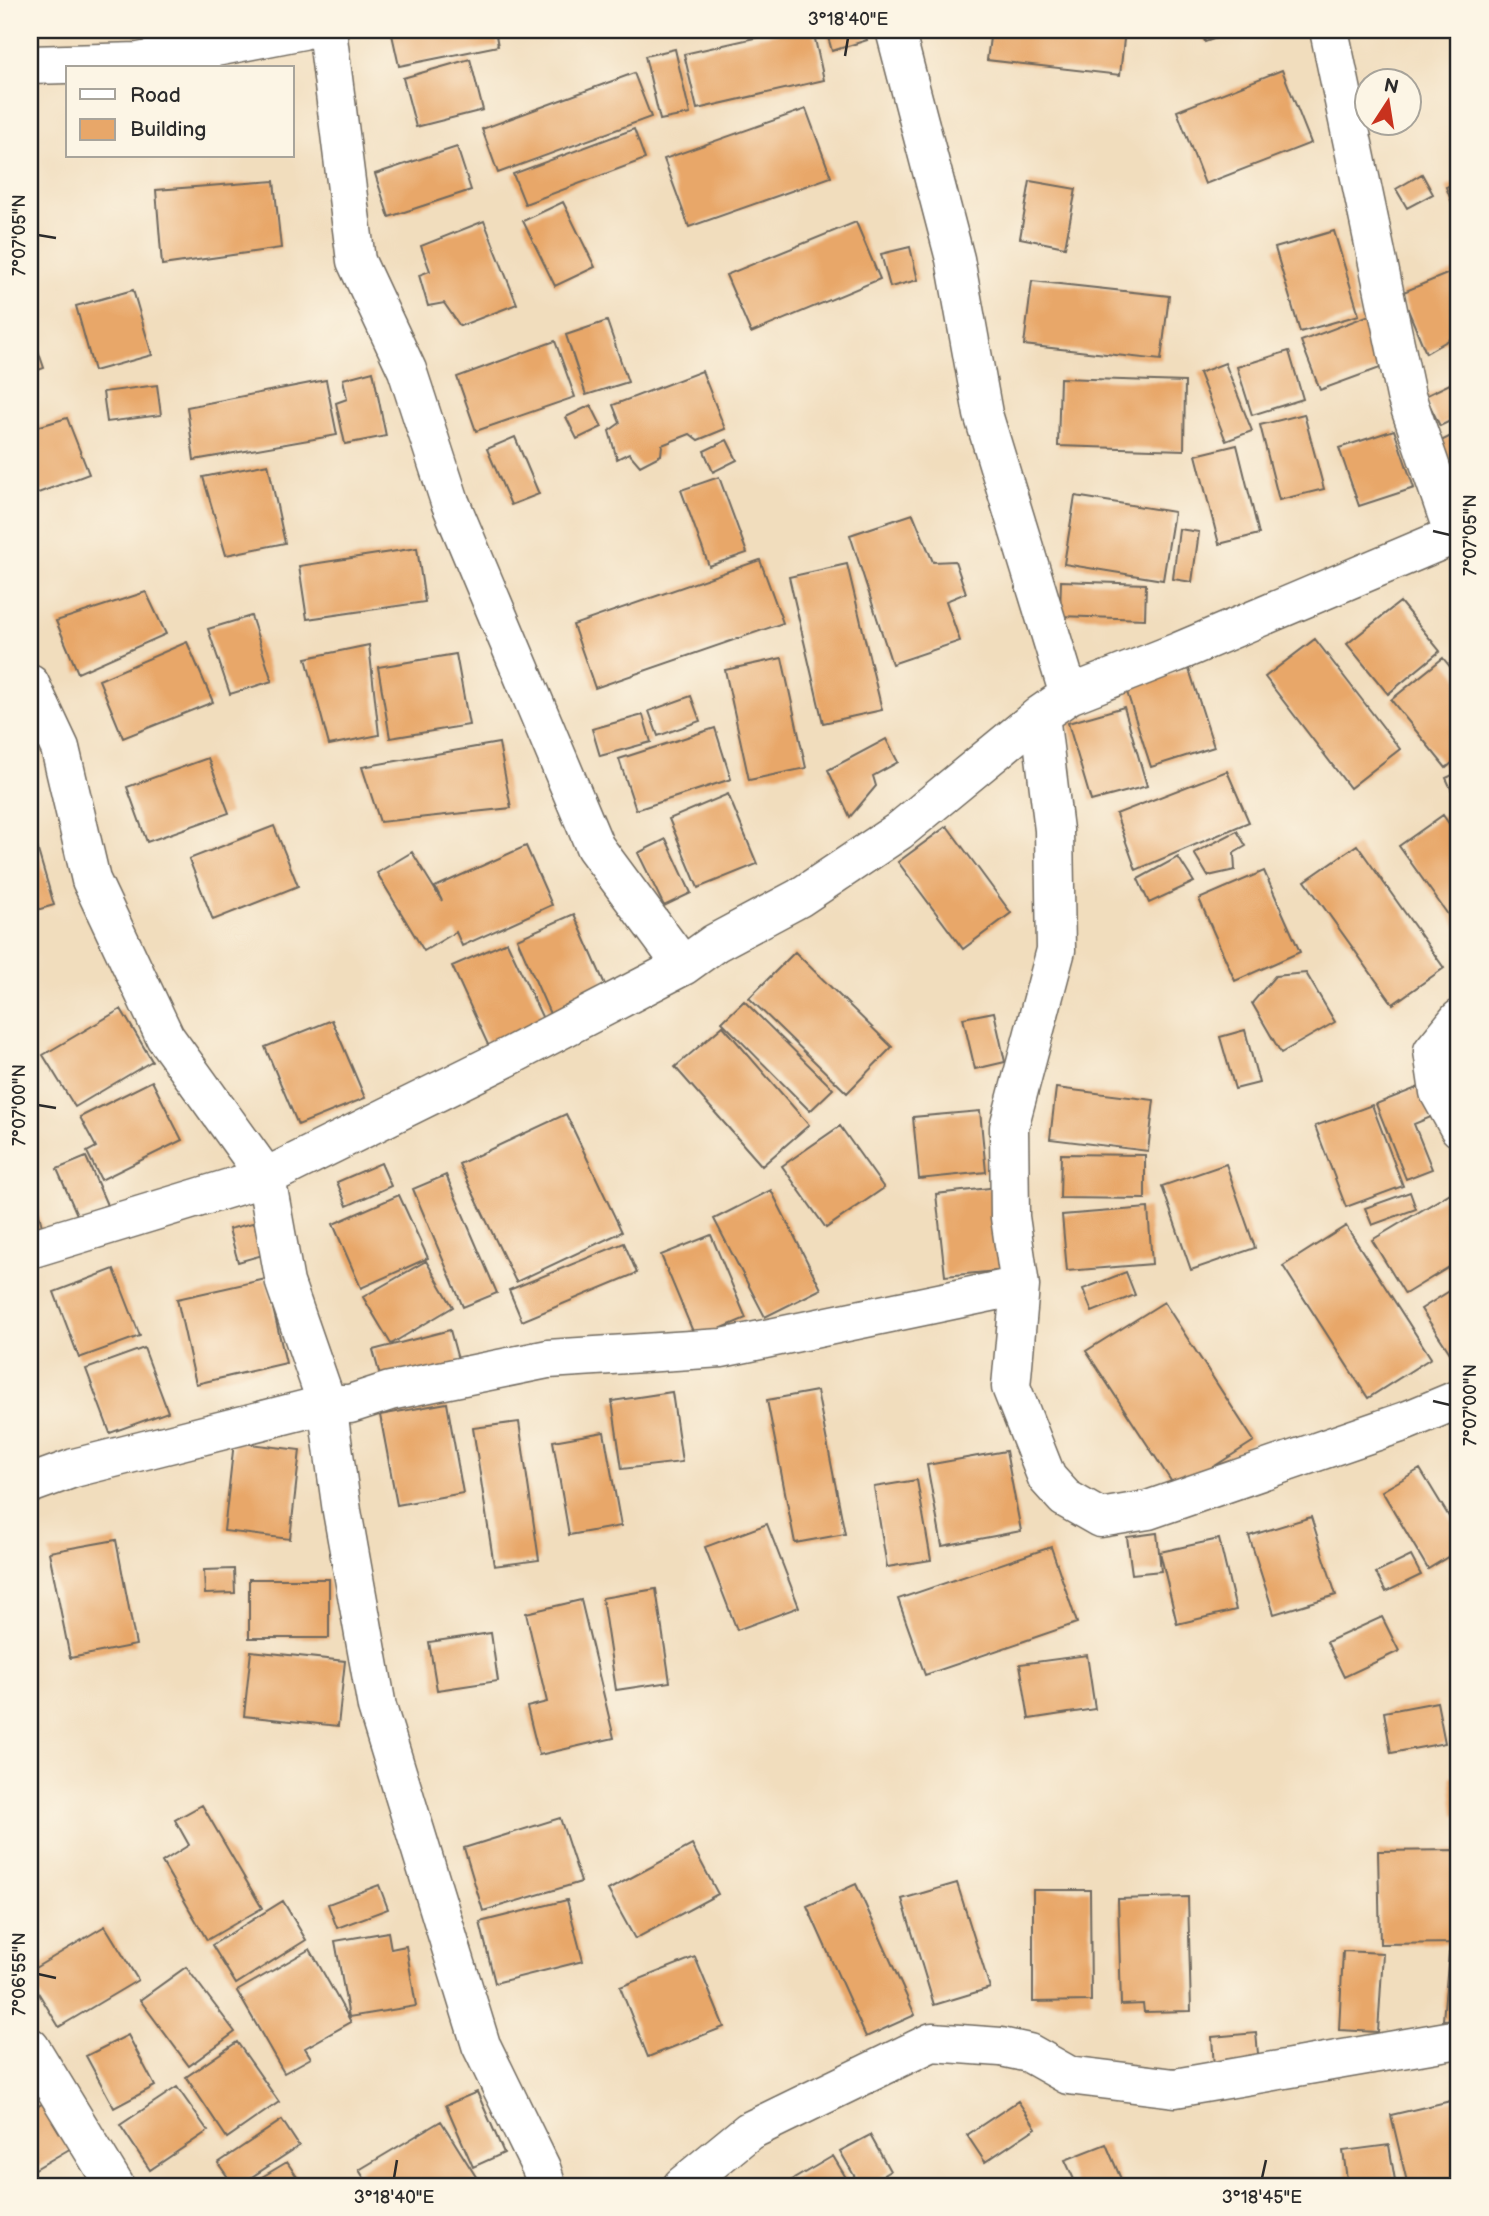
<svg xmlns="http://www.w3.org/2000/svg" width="1489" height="2216" font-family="'Balsamiq Sans',sans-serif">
	<rect width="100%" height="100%" fill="#fcf5e5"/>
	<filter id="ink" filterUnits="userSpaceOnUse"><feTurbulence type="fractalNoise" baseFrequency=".0143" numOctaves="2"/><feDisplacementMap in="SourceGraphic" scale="14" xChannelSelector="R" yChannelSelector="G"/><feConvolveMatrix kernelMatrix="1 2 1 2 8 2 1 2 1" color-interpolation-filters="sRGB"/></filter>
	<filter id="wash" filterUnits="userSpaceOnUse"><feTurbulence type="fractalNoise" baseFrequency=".00686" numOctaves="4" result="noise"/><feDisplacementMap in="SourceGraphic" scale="28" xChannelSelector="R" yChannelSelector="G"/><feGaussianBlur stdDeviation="1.57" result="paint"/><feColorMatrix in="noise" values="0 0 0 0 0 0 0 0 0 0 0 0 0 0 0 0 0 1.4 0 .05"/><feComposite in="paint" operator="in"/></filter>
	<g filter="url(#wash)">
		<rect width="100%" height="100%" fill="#f1ddbd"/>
		<g id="blocks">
			<path fill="#e8a769" d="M391 30H495L498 46 399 66Z
				M790 30H813L824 80 697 109 684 54Z
				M826 30H863L867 40 832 51Z
				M991 30H1125L1120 75 987 60Z
				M1201 30H1240L1205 42Z
				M1451 30H1459V37L1456 38Z
				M675 49 690 114 660 120 645 56Z
				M470 59 483 110 416 127 403 78Z
				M1282 70 1311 143 1205 184 1177 111Z
				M634 73 651 117 498 173 482 129Z
				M806 109 831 177 689 227 664 159Z
				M634 129 645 159 525 204 513 174Z
				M457 147 471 190 389 217 375 174Z
				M1422 174 1433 194 1407 208 1396 189Z
				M274 181 281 248 162 265 156 190Z
				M1030 181 1076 189 1065 247 1020 238Z
				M1459 182V221L1446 187Z
				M563 202 595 267 555 286 523 221Z
				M484 221 517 304 460 326 444 303 428 306 419 275 430 271 421 246Z
				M856 222 880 279 751 333 726 275Z
				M1334 231 1359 315 1300 332 1275 248Z
				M910 247 918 280 890 287 881 254Z
				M1459 269V334L1426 353 1401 293Z
				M1032 281 1169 296 1161 360 1024 345Z
				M133 290 152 355 94 371 76 306Z
				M1372 314 1391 364 1320 390 1301 341Z
				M607 321 628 382 586 395 566 335Z
				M30 327 44 368 30 373Z
				M555 341 575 397 476 431 457 377Z
				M1289 351 1303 399 1252 415 1237 367Z
				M1225 363 1252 431 1226 441 1199 373Z
				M373 371 386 436 345 444 336 403 347 399 343 379Z
				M702 371 725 429 698 440 690 434 662 445 661 455 640 466 629 453 617 459 609 431 620 423 613 405Z
				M1060 378 1185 382 1184 450 1058 446Z
				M326 380 337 435 194 460 187 407Z
				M1458 380 1459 417 1440 426 1425 396Z
				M157 385 161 415 107 422 103 392Z
				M591 405 602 427 577 439 566 417Z
				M1304 414 1324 489 1279 500 1260 425Z
				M67 418 89 474 30 496V429Z
				M1394 430 1414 488 1359 506 1339 448Z
				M1459 432V483L1439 442Z
				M515 437 539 494 511 505 487 449Z
				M727 440 737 460 713 472 704 451Z
				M1237 445 1259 534 1219 544 1196 455Z
				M268 464 285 543 226 555 203 477Z
				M719 477 747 553 709 566 681 490Z
				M1075 496 1174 512 1163 580 1064 564Z
				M913 514 933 562 955 561 966 593 946 601 960 641 892 664 850 535Z
				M1179 529 1199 532 1192 582 1173 579Z
				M417 548 425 602 307 619 299 566Z
				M760 560 783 623 595 688 573 625Z
				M847 564 882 710 823 723 789 577Z
				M1061 581 1146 584 1145 619 1060 616Z
				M146 592 166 634 78 673 56 621Z
				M1400 602 1440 651 1388 694 1347 644Z
				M251 616 272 681 230 694 208 629Z
				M1315 639 1400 749 1350 788 1265 677Z
				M187 642 213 702 123 738 99 680Z
				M369 645 379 735 329 745 306 658Z
				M456 654 469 725 390 738 378 667Z
				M782 658 806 768 749 780 725 670Z
				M1443 658 1459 678V757L1446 768 1391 700Z
				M1189 669 1214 747 1151 767 1126 689Z
				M691 696 700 721 658 736 649 711Z
				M1124 707 1147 786 1091 801 1068 723Z
				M643 715 651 742 600 756 592 729Z
				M715 728 731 779 636 810 619 759Z
				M886 739 898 762 873 776 876 786 850 817 828 770Z
				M499 743 511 808 380 822 362 767Z
				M208 758 229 813 147 842 127 787Z
				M1227 771 1249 822 1136 870 1116 814Z
				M1459 772V806L1446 778Z
				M728 794 757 864 698 888 669 819Z
				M1443 815 1459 838V930L1399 846Z
				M274 826 298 886 213 920 189 859Z
				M947 826 1011 913 963 949 898 862Z
				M1237 831 1246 846 1234 853 1235 870 1208 876 1194 853Z
				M34 837 54 905 30 912V838Z
				M666 839 691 893 664 906 638 853Z
				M1357 845 1444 968 1393 1004 1305 881Z
				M526 846 552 905 462 946 456 932 424 951 377 873 412 852 442 901 435 887Z
				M1178 857 1194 882 1149 903 1138 879Z
				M1264 871 1300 952 1235 981 1199 899Z
				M574 914 607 989 550 1014 517 939Z
				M507 942 544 1021 489 1047 452 966Z
				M795 952 892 1047 847 1093 749 998Z
				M1306 973 1335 1022 1281 1053 1252 1003 1275 976Z
				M744 1001 833 1089 810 1111 722 1022Z
				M121 1009 152 1061 75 1107 43 1055Z
				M994 1012 1005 1062 975 1069 963 1018Z
				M332 1020 365 1098 298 1125 265 1047Z
				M723 1026 809 1125 762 1166 675 1067Z
				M1245 1030 1259 1083 1235 1089 1220 1037Z
				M152 1081 182 1140 101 1180 87 1152 96 1147 80 1117Z
				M30 1085 36 1106 30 1107Z
				M1419 1087 1431 1117 1414 1124 1432 1169 1406 1179 1376 1104Z
				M1056 1088 1154 1100 1148 1151 1050 1139Z
				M1372 1105 1403 1186 1346 1207 1315 1126Z
				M980 1111 986 1172 919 1179 913 1117Z
				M566 1114 622 1232 516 1282 459 1164Z
				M840 1126 884 1188 826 1228 782 1166Z
				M1061 1154 1145 1155V1199L1060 1198Z
				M86 1157 107 1205 78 1217 57 1169Z
				M381 1163 391 1186 347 1206 337 1182Z
				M1226 1164 1255 1248 1191 1270 1162 1186Z
				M446 1175 497 1293 463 1307 413 1189Z
				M998 1187 1007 1270 945 1276 936 1194Z
				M771 1190 821 1289 765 1317 714 1219Z
				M1454 1191 1459 1200V1261L1405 1294 1372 1240Z
				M1410 1192 1416 1209 1372 1225 1365 1208Z
				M399 1195 428 1258 361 1288 333 1224Z
				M35 1199 43 1230 30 1234V1201Z
				M1148 1208 1152 1264 1067 1271 1062 1215Z
				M264 1220 273 1252 238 1262 229 1229Z
				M1346 1226 1431 1358 1368 1398 1283 1266Z
				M711 1235 746 1318 696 1339 661 1255Z
				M624 1243 637 1273 522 1321 509 1290Z
				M426 1261 453 1307 391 1344 363 1297Z
				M114 1269 140 1336 79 1358 54 1292Z
				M1126 1272 1135 1295 1092 1312 1083 1289Z
				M266 1279 286 1363 196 1384 177 1299Z
				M1459 1285V1355L1454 1359 1421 1309Z
				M1164 1302 1254 1441 1177 1490 1086 1351Z
				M450 1330 460 1367 383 1387 373 1350Z
				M144 1348 168 1412 110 1433 86 1369Z
				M817 1391 845 1534 795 1543 767 1400Z
				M672 1392 682 1462 622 1469 612 1401Z
				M447 1403 463 1493 397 1505 380 1415Z
				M519 1422 539 1560 494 1566 473 1428Z
				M604 1432 621 1526 569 1535 553 1441Z
				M234 1442 300 1450 290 1539 224 1531Z
				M1006 1451 1021 1531 942 1546 927 1465Z
				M1420 1469 1459 1533V1550L1428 1569 1382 1491Z
				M917 1480 931 1560 887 1567 874 1487Z
				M1311 1517 1336 1595 1274 1614 1249 1536Z
				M767 1524 799 1607 737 1630 705 1547Z
				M1157 1533 1161 1571 1132 1574 1127 1537Z
				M1219 1539 1236 1610 1177 1624 1160 1552Z
				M116 1540 136 1645 70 1658 49 1552Z
				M1051 1547 1077 1623 925 1675 898 1599Z
				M1411 1556 1421 1575 1386 1592 1376 1573Z
				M234 1569 235 1593 205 1594 204 1570Z
				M249 1579H329V1638H249Z
				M656 1589 670 1682 616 1690 602 1598Z
				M581 1600 614 1738 539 1755 527 1707 547 1702 526 1613Z
				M1382 1617 1399 1651 1344 1677 1327 1642Z
				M491 1633 498 1681 437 1690 429 1642Z
				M251 1651 345 1661 338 1726 244 1716Z
				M1087 1655 1095 1709 1029 1719 1020 1664Z
				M1437 1702 1445 1743 1391 1753 1384 1712Z
				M1459 1775V1814L1454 1815 1450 1776Z
				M202 1805 262 1908 207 1940 162 1862 189 1845 175 1820Z
				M560 1818 581 1882 483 1911 464 1848Z
				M692 1845 718 1894 635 1939 608 1890Z
				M1459 1850V1943L1380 1944 1378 1851Z
				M957 1883 990 1988 934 2005 902 1899Z
				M856 1884 915 2015 866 2037 807 1906Z
				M379 1885 388 1909 337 1928 328 1904Z
				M1033 1890H1090L1091 2001 1033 2002Z
				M1188 1897 1191 2011 1144 2012 1143 2004 1121 2005 1118 1899Z
				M567 1900 583 1961 495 1983 480 1922Z
				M283 1901 306 1940 236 1984 212 1945Z
				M105 1926 138 1980 59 2027 30 1979V1971Z
				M388 1932 391 1949 406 1946 416 2006 349 2017 335 1941Z
				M310 1949 351 2022 305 2048 311 2058 284 2073 237 1991Z
				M1343 1951 1383 1953 1378 2032 1339 2030Z
				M1449 1953H1459V2019L1443 2020Z
				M695 1957 724 2027 648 2057 620 1987Z
				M186 1967 235 2032 189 2066 140 2000Z
				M1256 2033 1259 2064 1214 2068 1212 2037Z
				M128 2035 155 2086 114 2108 86 2056Z
				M237 2042 279 2102 227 2138 186 2077Z
				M177 2087 208 2131 150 2170 120 2125Z
				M477 2092 504 2153 473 2167 446 2105Z
				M1459 2099V2186H1408L1391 2115Z
				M47 2101 73 2147 30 2172V2111Z
				M1018 2101 1036 2128 985 2162 967 2135Z
				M282 2120 299 2146 238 2186H234L218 2163Z
				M441 2121 478 2180 468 2186H369L359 2170Z
				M870 2135 890 2171 865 2186H860L840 2151Z
				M1106 2144 1124 2186H1077L1065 2160Z
				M1389 2145 1396 2186H1348L1343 2151Z
				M833 2156 851 2186H782Z
				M287 2162 303 2186H247Z"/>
		</g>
	</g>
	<g filter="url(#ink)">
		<use href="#blocks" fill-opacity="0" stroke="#70695e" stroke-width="2"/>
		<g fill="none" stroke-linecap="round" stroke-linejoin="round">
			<defs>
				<path id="minor" d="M327 30 356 261 407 370 450 502 595 847 683 966
					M895 30 955 259 983 414 1069 695
					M1329 30 1406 396 1454 535
					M30 65 139 62 303 30
					M30 684 60 748 91 880 165 1037 266 1177 285 1283 327 1404 342 1511 377 1707 481 2045 541 2168 547 2186
					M1040 715 1054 830 1056 950 1009 1127 1010 1217 1020 1286 1011 1387 1047 1478 1065 1498 1100 1518 1148 1510 1406 1421 1459 1399
					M1459 1019 1433 1051 1439 1092 1459 1128
					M30 1249 266 1177 510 1056 683 966 715 943 799 898 899 831 1040 715 1069 695 1178 652 1459 533
					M30 1484 74 1468 327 1404H350L390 1391 548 1359 722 1348 1020 1286
					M30 2047 115 2186
					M682 2186 749 2131 932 2042 1001 2047 1029 2053 1068 2075 1175 2088 1459 2039"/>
			</defs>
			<use href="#minor" stroke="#70695e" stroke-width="41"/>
			<use href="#minor" stroke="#fff" stroke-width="38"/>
		</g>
	</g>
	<path fill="none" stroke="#2b2b2b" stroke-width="2.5" d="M845 56 848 38M38 235 56 238M1433 531 1450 535M38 1105 56 1108M1433 1401 1450 1405M38 1974 56 1978M394 2178 397 2160M1262 2178 1266 2160"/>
	<rect width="1489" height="2216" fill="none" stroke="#fcf5e5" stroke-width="77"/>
	<rect x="66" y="66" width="228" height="91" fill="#fcf5e5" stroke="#a8a49b" stroke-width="2"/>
	<rect x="80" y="89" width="35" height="10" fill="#ffffff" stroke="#a8a49b" stroke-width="2"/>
	<text x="130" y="102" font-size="21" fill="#2b2b2b">Road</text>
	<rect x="80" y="119" width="35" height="21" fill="#e8a769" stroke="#a8a49b" stroke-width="2"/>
	<text x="130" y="136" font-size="21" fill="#2b2b2b">Building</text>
	<g transform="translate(1388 102) rotate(12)"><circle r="33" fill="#fcf5e5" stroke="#a8a49b" stroke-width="2"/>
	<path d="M0-5L12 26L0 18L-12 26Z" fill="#c8321e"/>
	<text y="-10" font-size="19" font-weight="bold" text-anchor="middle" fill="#2b2b2b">N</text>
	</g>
	<rect x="38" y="38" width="1412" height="2140" fill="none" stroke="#2b2b2b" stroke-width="2.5"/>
	<g font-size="18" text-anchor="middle" fill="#2b2b2b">
		<text x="848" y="25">3°18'40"E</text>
		<text transform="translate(19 235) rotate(-90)" y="6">7°07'05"N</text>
		<text transform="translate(1470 535) rotate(-90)" y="6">7°07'05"N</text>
		<text transform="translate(19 1105) rotate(-90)" y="6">7°07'00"N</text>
		<text transform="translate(1470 1405) rotate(-90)" y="6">7°07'00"N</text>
		<text transform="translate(19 1974) rotate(-90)" y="6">7°06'55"N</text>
		<text x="394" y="2203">3°18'40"E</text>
		<text x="1262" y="2203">3°18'45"E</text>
	</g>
</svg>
